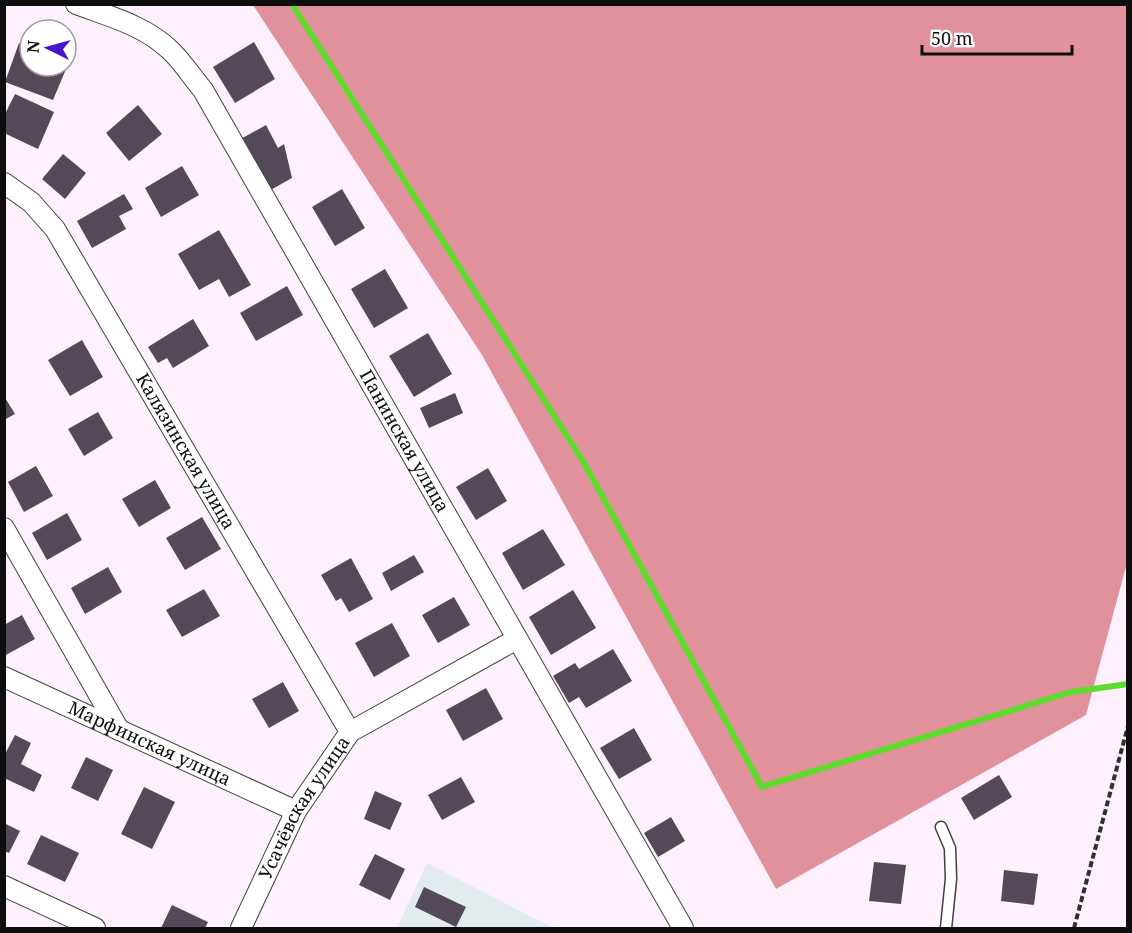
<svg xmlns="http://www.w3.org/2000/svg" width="1132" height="933" font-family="'Noto Serif',serif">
	<rect width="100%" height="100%" fill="#fff0fd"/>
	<path fill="#e2ebee" d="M427 863 553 928H397Z"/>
	<path fill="#e1919c" d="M253 5H1127V563L1086 715 776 889 482 355Z"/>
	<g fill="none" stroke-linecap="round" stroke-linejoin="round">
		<path stroke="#5edc2c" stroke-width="6" d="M292 4 583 461 762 787 1071 692 1128 684"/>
	</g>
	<path fill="#544958" d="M254 42 275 79 235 103 213 67Z
		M19 43 30 47V66H66V61L69 62 53 100 5 82Z
		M15 94 54 112 38 149 4 133V116Z
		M138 105 162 134 129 161 106 133Z
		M266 125 278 148 284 144 292 178 267 192 239 140Z
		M63 154 86 173 65 199 42 179Z
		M182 166 199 195 161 217 145 188Z
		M342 189 365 228 335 246 312 207Z
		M124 194 133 209 119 216 126 229 92 248 77 221Z
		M219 230 251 285 229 297 219 279 199 290 178 254Z
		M385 269 408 308 374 328 351 289Z
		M287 286 303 315 256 341 240 313Z
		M193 319 209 346 173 368 167 358 158 363 148 347Z
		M428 333 452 374 414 397 389 356Z
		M82 340 103 377 70 396 48 360Z
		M455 393 463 413 429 428 420 408Z
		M4 396 15 414 4 420Z
		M98 412 113 438 84 456 68 429Z
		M36 466 53 496 24 512 8 482Z
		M488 468 507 501 476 520 456 487Z
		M155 480 171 508 139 527 122 499Z
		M67 513 82 540 47 560 32 533Z
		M202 517 221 549 185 570 166 538Z
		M543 529 565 565 523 590 502 553Z
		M414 555 424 572 391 591 382 573Z
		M351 558 373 599 349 612 341 598 336 601 321 575Z
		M108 567 122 592 85 614 71 588Z
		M204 589 220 616 182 637 166 610Z
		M573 590 596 628 551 655 529 617Z
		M454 597 470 625 438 643 422 615Z
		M22 615 35 639 4 656V625Z
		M392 623 410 656 374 677 355 643Z
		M613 649 632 681 586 708 579 697 569 703 553 676 575 663 579 669Z
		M283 682 299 711 269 728 252 699Z
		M486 688 503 719 463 741 446 710Z
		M634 728 652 760 619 779 600 748Z
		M15 735 31 743 21 764 42 775 34 792 4 778V756Z
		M86 757 113 770 98 801 71 788Z
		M999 775 1012 797 974 820 961 798Z
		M461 777 475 802 442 820 428 795Z
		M144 787 175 802 152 849 121 834Z
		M375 791 402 803 390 830 364 819Z
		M671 817 685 841 658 857 644 833Z
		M4 823 20 831 9 853 4 851Z
		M41 835 79 853 65 882 27 864Z
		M375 854 405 869 390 900 359 885Z
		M874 862 906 865 901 904 869 901Z
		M1004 870 1038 874 1034 905 1001 901Z
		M424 887 466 907 456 927 415 907Z
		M172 905 208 922 205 928H161Z"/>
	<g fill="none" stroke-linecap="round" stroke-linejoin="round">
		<defs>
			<path id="service" d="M941 827 950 848 951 879 946 928"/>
			<g id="minor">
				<path id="s1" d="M76 4C108 16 144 25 170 50 182 61 192 77 203 90L683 928"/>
				<path id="s2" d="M4 183 31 202 55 229 350 732"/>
				<path d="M4 528 119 730"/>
				<path id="s3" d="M4 677 296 811"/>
				<path d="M4 886 95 928"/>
				<path id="s4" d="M241 928 296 811 350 732 517 639"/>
			</g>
		</defs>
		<use href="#service" stroke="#414141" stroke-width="13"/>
		<use href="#minor" stroke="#414141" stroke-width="22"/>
		<path stroke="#303030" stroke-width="4" stroke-dasharray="6 3" stroke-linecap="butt" d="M1074 928 1128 726"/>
		<use href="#service" stroke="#fff" stroke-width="10"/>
		<use href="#minor" stroke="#fff" stroke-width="20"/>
	</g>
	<g text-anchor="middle" stroke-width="6" stroke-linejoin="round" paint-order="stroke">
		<g font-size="18" fill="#0e0e0e" stroke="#fff">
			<text dy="6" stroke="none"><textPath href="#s1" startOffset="562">Панинская улица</textPath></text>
			<text dy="6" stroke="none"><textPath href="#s2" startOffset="327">Калязинская улица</textPath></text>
			<text dy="6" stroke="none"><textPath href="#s3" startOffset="160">Марфинская улица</textPath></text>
			<text dy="6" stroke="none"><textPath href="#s4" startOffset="136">Усачёвская улица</textPath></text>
		</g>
	</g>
	<rect width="1132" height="933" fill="none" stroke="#0e0e0e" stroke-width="12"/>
	<g transform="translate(48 48) rotate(275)"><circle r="28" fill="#ffffff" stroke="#9f9f9f" stroke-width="1.5"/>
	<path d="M0-4.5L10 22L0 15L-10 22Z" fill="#4816ce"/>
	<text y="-9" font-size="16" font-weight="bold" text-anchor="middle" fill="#0e0e0e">N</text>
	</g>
	<path d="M922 45v9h150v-9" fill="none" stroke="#0e0e0e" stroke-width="3"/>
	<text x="931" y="45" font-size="18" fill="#0e0e0e" stroke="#ffffff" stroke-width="4.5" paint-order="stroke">50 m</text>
</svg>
